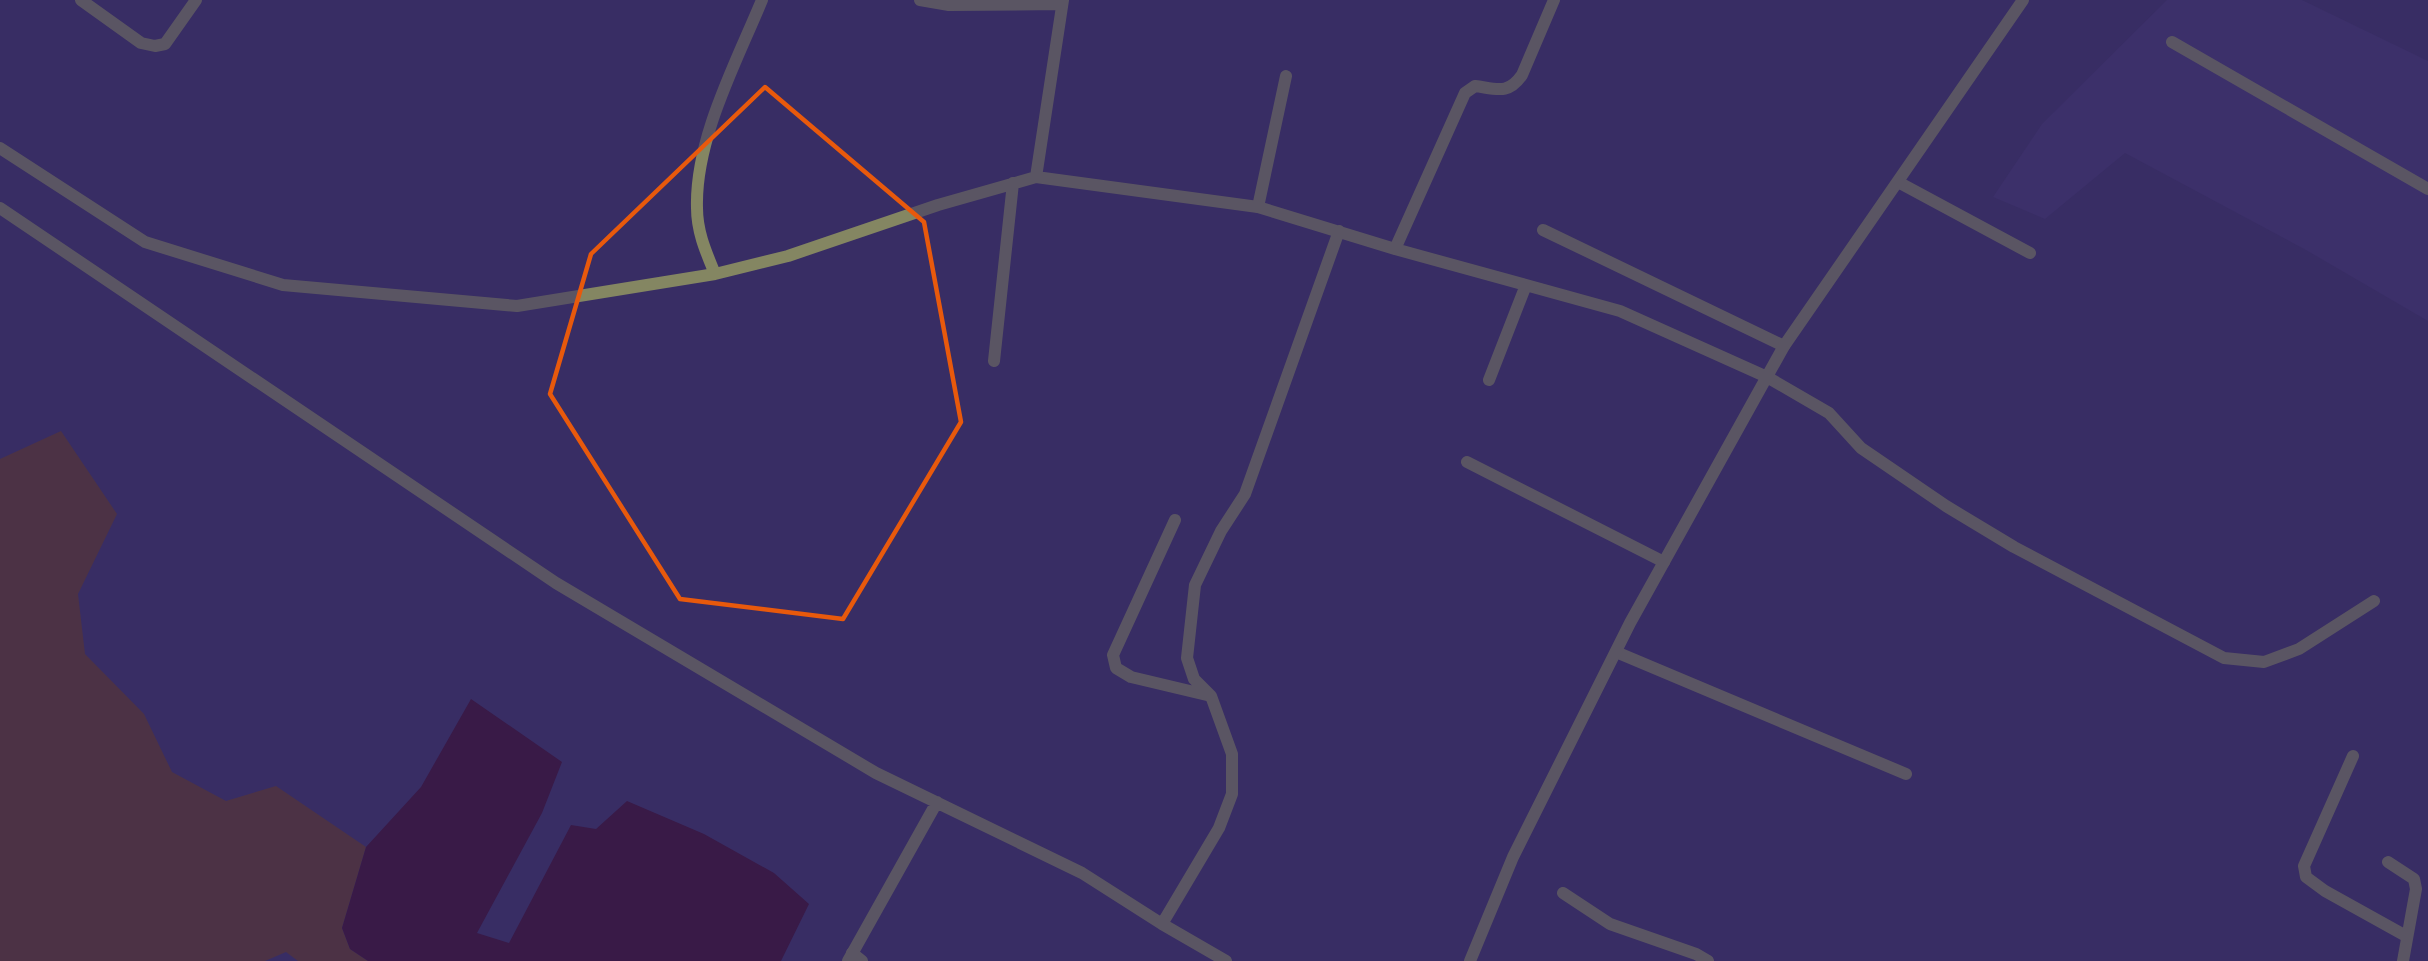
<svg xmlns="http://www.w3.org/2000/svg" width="2428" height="961" font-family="Bitter,serif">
	<rect width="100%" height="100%" fill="#382d64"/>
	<path fill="#403371" d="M2167 0H2302L2428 61V321L2306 250 2125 153 2045 219 1993 197 2042 124Z"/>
	<path fill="#643921" d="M61 431 117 514 78 594 85 654 144 714 172 772 226 801 276 786 366 847 342 928 350 949 368 961H298L286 952 265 961H0V459Z"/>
	<path fill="#3a0324" d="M471 699 562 762 542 813 477 933 509 943 571 825 596 829 627 801 704 834 774 873 809 904 781 961H368L350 949 342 928 366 847 421 787Z"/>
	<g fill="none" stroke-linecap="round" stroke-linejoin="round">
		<path stroke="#848662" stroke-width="12" d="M2172 42 2428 189
			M1258 207 1286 76
			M1543 230 1784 346
			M1467 462 1664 562
			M1616 652 1906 774
			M2353 756 2304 866 2306 877 2325 891 2406 936
			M2388 862 2414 879 2416 889 2403 961
			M852 953 862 961"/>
		<path stroke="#848662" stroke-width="12" d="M81 0 141 43 155 46 165 44 196 0
			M920 0 949 5 1062 4
			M0 148 145 242 283 285 517 306 715 274 788 256 938 205 1036 177 1258 207 1395 249 1620 311 1767 377 1829 413 1861 448 1946 506 2014 547 2224 658 2264 662 2299 649 2374 601
			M1036 177 1063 0
			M1898 182 2030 253
			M0 208 556 583 876 773 1082 873 1162 924 1226 961
			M1395 249 1465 93 1475 86C1497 89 1508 95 1522 75L1554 0
			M715 274C706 252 697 232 697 208 695 139 736 63 762 0
			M994 361 1013 183
			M1489 380 1526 285
			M1211 696 1194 679 1187 658 1195 585 1221 531 1245 494 1339 231
			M1563 893 1610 924 1696 954 1708 961
			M1162 924 1219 828 1232 794V754L1211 696 1131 677 1116 668 1113 655 1175 520
			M848 961 937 802
			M1470 961 1513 857 1630 623 1784 346 2023 0"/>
	</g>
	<path d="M0 0H2428V961H0ZM765 87 924 222 961 422 843 619 680 599 550 394 591 254Z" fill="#382d64" fill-opacity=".55" fill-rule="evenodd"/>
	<path fill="none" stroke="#e8590c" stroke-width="4.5" stroke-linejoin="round" d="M765 87 924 222 961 422 843 619 680 599 550 394 591 254Z"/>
</svg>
